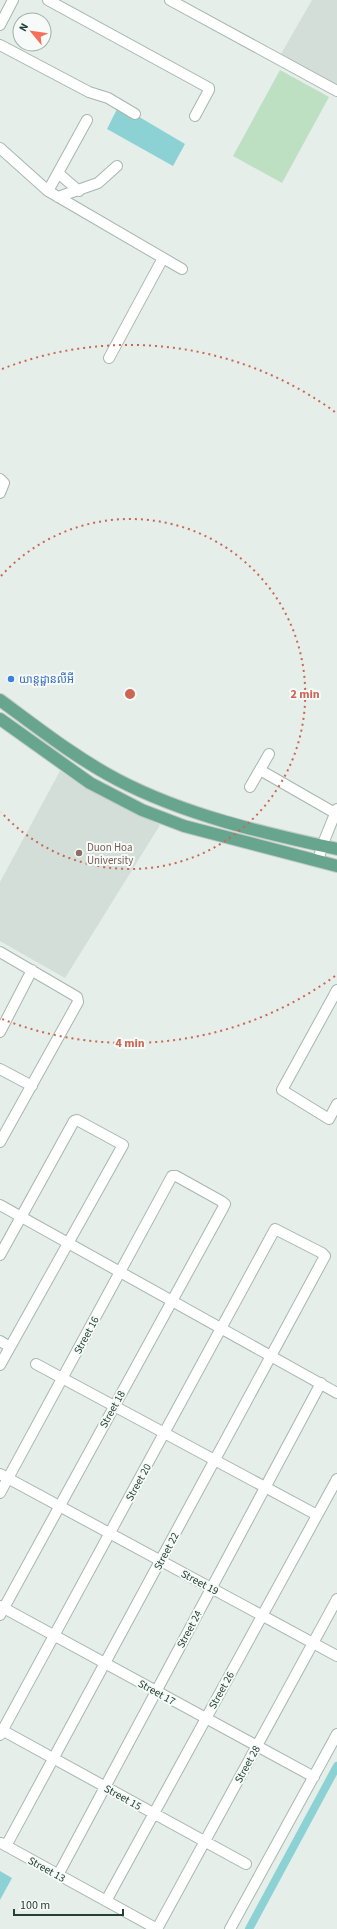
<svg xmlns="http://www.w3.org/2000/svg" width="337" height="1929" font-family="'Source Sans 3','Noto Sans Khmer',sans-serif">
	<rect width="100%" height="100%" fill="#e5eee9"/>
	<path fill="#d3ded8" d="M312 0H337V85L281 54Z
		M60 771 93 792 160 825 65 978 0 941V882Z"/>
	<path fill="#bde0c3" d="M280 70 329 97 282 183 233 156Z"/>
	<path fill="#8cd2d5" d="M119 105 185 144 173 166 107 129Z
		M0 1871 12 1878 0 1900Z"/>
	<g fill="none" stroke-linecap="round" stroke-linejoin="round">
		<path stroke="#8cd2d5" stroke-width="8" d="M249 1929 337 1766"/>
		<defs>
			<path id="minor" d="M48 0 209 88V90L195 116
				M170 0 337 91
				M0 25 13 0
				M0 45 89 92 108 98 135 114
				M0 148 48 191 182 269
				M58 173 79 191
				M48 191 87 120
				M58 197 98 183 117 166
				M109 358 163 258
				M0 479 4 483 0 493
				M260 770 335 813
				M250 787 269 754
				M318 862 322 846 337 809
				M0 952 77 997 78 1002 0 1142
				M337 990 282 1090 329 1119 337 1104
				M0 1032 32 970
				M0 1069 32 1086
				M0 1205 337 1393
				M0 1255 74 1121 77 1120 123 1145 0 1365
				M0 1341 10 1347
				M36 1364 317 1515
				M0 1474 337 1656
				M0 1493 172 1176H176L221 1201 225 1204 223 1208 0 1615
				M0 1606 314 1777
				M0 1729 246 1864
				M0 1735 275 1229 322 1253 325 1256 6 1846
				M1 1843 157 1929
				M58 1875 321 1383
				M106 1901 337 1479
				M157 1929 337 1599
				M230 1929 337 1734"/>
			<path id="major" d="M0 700C38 728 76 758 118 780 185 815 263 833 337 849
				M0 719 90 783 142 810 184 826 337 866"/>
		</defs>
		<use href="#minor" stroke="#a7b7af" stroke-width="12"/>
		<use href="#major" stroke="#c1cac6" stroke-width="14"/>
		<use href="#minor" stroke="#fff" stroke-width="10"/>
		<use href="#major" stroke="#68a58e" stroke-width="12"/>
	</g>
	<g fill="none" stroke="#cc6653" stroke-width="2" stroke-dasharray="2 4">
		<path d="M1 576A175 175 0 1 1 1 812"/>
		<path d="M335 976A349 349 0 0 1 2 1019M2 369A349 349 0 0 1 335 412"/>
	</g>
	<circle fill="#3f7fe0" stroke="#f6faf8" stroke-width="1.5" cx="11" cy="679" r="4"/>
	<circle fill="#8d6e63" stroke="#f6faf8" stroke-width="1.5" cx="79" cy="853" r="4"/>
	<g text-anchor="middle" stroke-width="4" stroke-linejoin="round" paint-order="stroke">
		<g font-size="11" fill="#366cbe" stroke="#f6faf8" text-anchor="start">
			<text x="19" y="683">យាន្ដដ្ឋានលីអី</text>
		</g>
		<g font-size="11" fill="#785e54" stroke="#f6faf8" text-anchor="start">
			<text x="87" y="851">Duon Hoa<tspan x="87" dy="13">University</tspan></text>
		</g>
		<g font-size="11" fill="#234135" stroke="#f6faf8">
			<text transform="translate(86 1335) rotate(-62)" y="4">Street 16</text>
			<text transform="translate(112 1409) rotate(-61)" y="4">Street 18</text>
			<text transform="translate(138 1482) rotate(-61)" y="4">Street 20</text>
			<text transform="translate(166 1551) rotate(-62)" y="4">Street 22</text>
			<text transform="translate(200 1582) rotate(28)" y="4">Street 19</text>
			<text transform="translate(189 1629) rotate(-62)" y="4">Street 24</text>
			<text transform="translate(221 1690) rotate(-61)" y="4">Street 26</text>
			<text transform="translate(157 1692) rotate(29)" y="4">Street 17</text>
			<text transform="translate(247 1764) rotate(-61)" y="4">Street 28</text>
			<text transform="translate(123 1797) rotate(29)" y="4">Street 15</text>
			<text transform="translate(47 1869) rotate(29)" y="4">Street 13</text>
		</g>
	</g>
	<circle cx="130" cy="694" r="6" fill="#cc6653" stroke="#f6faf8" stroke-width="2"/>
	<g font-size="12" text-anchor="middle" font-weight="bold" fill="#cc6653" stroke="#f6faf8" stroke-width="4" stroke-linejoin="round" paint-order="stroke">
		<text x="305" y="698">2 min</text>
		<text x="130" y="1047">4 min</text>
	</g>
	<g transform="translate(32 32) rotate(299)"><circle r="19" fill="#f6faf8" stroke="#a2b0aa"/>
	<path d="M0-3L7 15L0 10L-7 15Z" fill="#f66f5b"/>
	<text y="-6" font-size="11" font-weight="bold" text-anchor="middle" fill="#234135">N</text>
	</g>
	<path d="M14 1909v6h109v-6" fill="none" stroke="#234135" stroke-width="2"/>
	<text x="20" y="1909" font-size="12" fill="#234135" stroke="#f6faf8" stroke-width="3" paint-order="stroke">100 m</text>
</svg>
